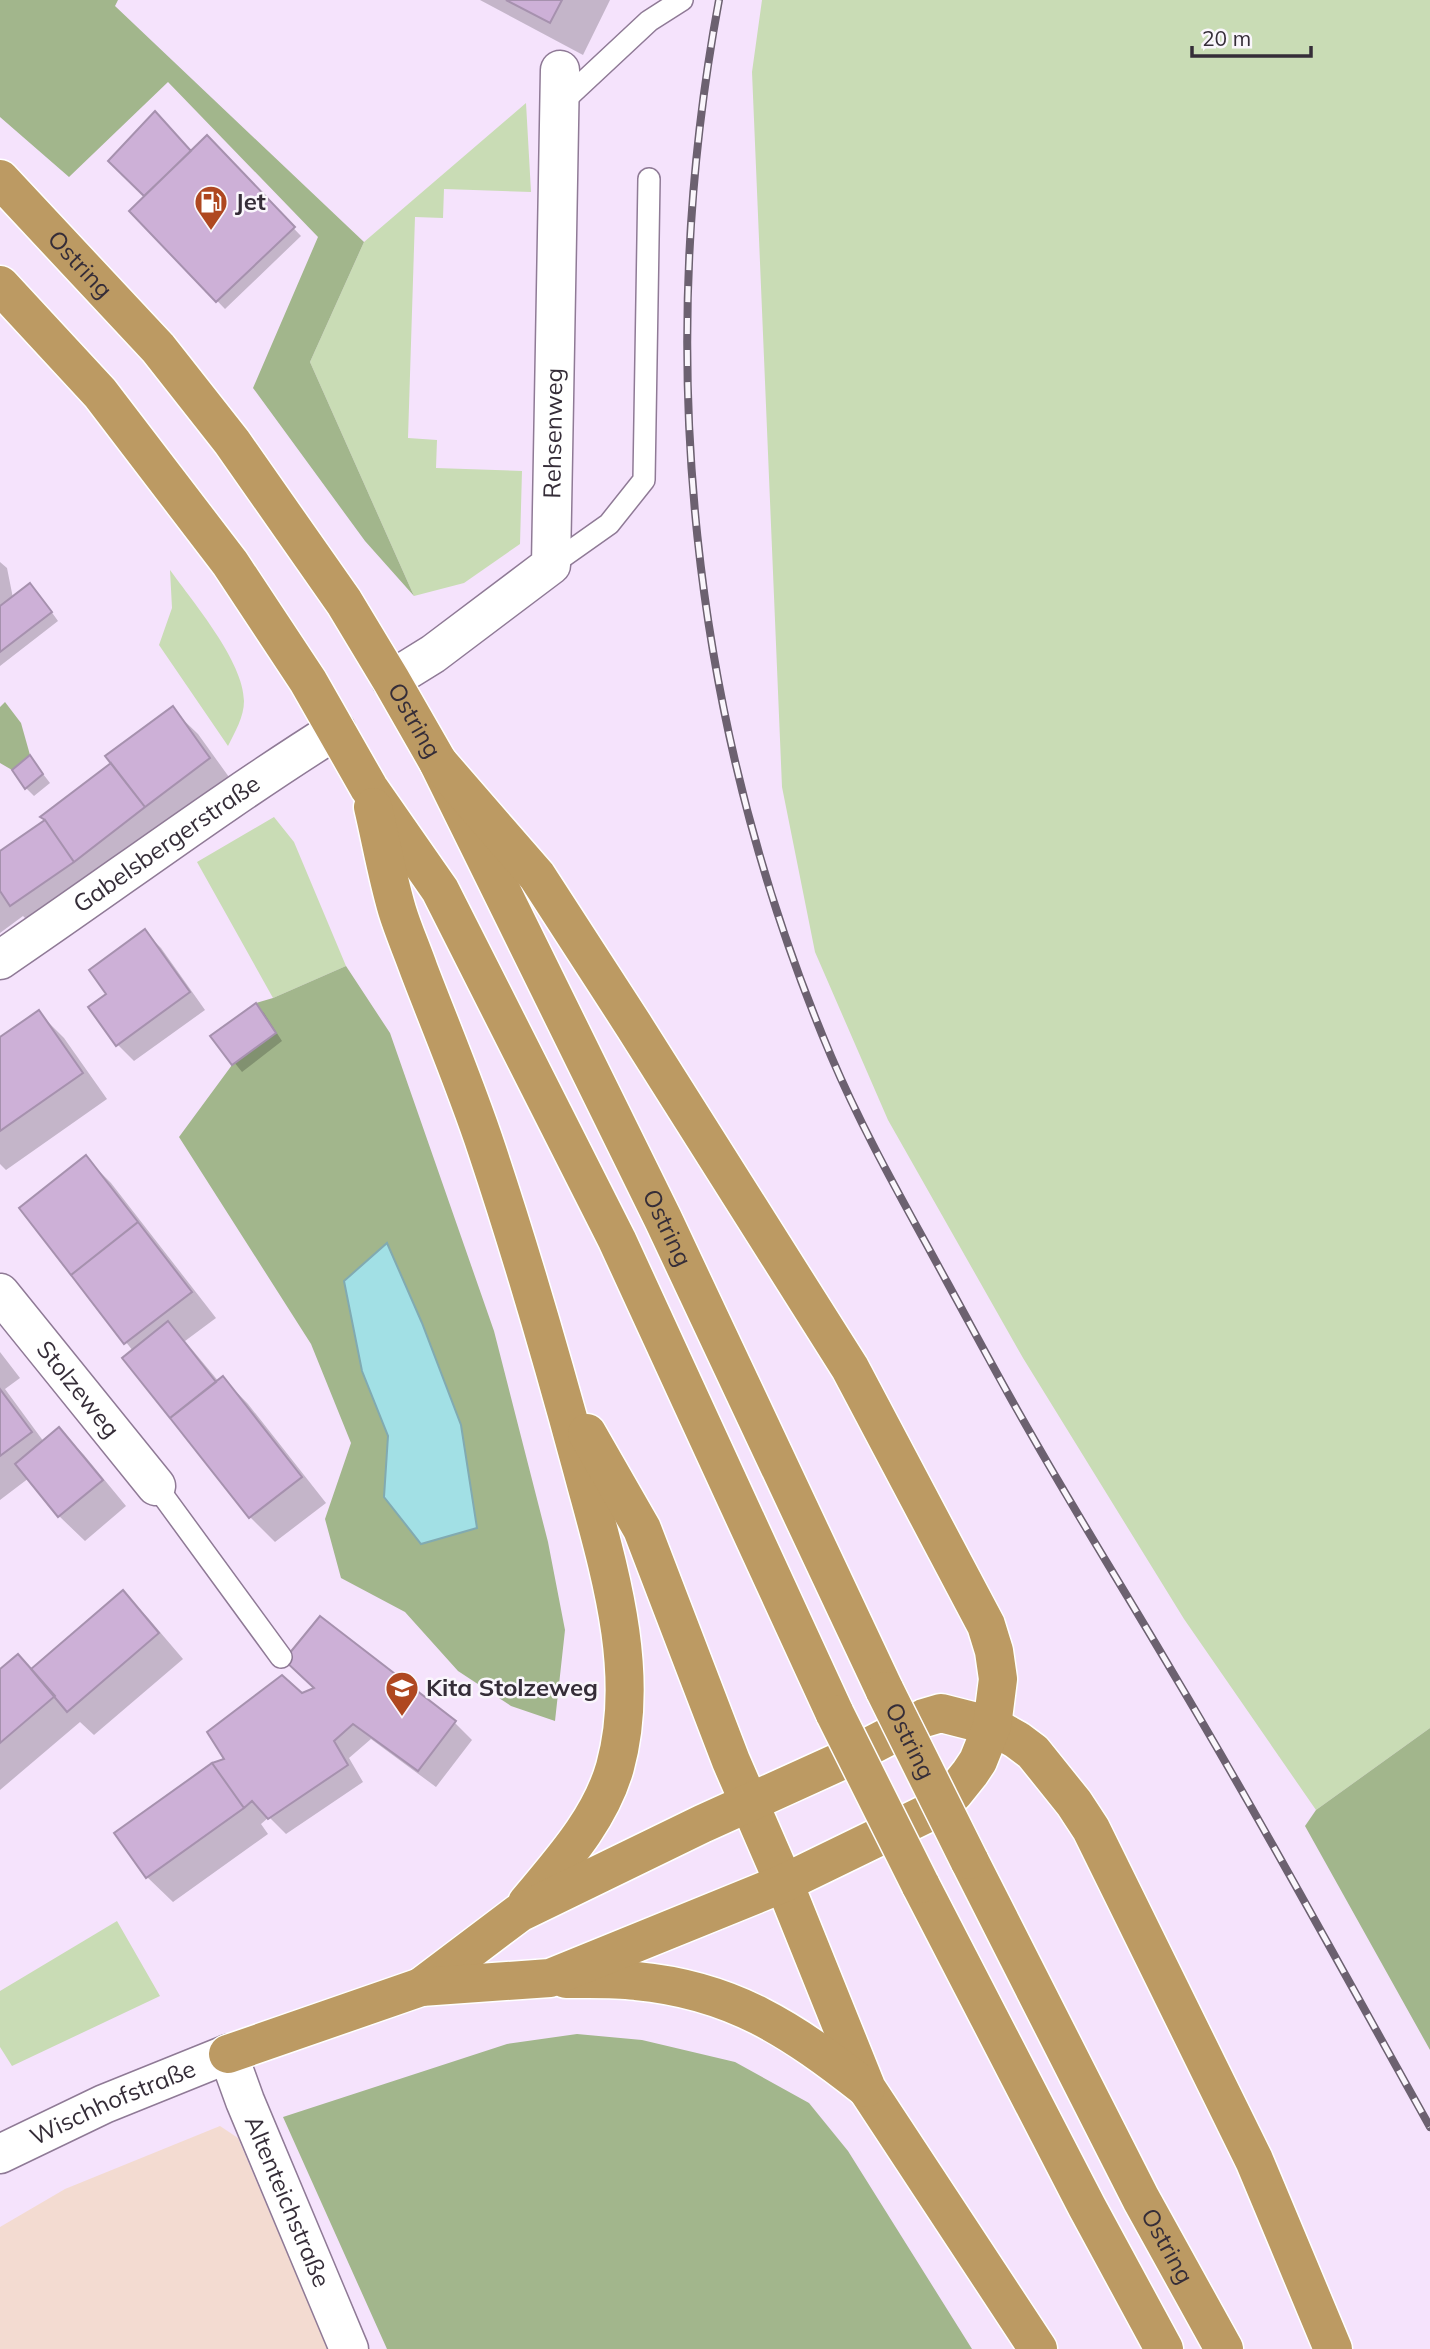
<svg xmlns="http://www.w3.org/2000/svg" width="1430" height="2349" font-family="Mulish,sans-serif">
	<rect width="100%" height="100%" fill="#f5e3fc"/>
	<path fill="#f3dbd1" d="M220 2126 238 2138 328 2349H0V2227L65 2189Z"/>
	<path fill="#c9dcb5" d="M762 0H1430V1728L1316 1810 1184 1619 1023 1358 888 1120 815 952 782 787 752 72Z
		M526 103 531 192 444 189 443 218 415 217 408 438 437 440 436 468 522 471 520 544 464 583 414 596 310 362 364 242Z
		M170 570C193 602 244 662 244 701 244 717 235 732 228 746L159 645 172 608Z
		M274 817 294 842 346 966 273 998 197 862Z
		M117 1921 160 1996 12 2066 0 2047V1991Z"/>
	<path fill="#a2b68c" d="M0 0H118L115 6 364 242 310 362 414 596 365 541 253 388 318 237 168 82 69 177 0 117Z
		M5 702 21 723 30 755 12 770 0 763V707Z
		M346 966 390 1033 494 1331 548 1542 565 1630 555 1721 511 1706 458 1671 405 1612 341 1578 325 1519 351 1443 311 1344 179 1137 232 1065 275 1033 256 1003 273 998Z
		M1430 1728V2050L1305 1826 1316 1810Z
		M577 2034 642 2040 735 2062 809 2103 848 2151 972 2349H387L283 2117 507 2044Z"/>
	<path fill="#a2e0e5" stroke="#81aab1" stroke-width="2" d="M387 1243 422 1323 461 1425 477 1528 421 1544 384 1497 388 1436 362 1371 344 1281Z"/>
	<path fill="#0003" d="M480 0H610L583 55Z
		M155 114 192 152 207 138 301 236 225 309 131 211 146 196 111 161Z
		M0 562 7 568 13 598 38 593 58 621 0 666Z
		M172 709 198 734 234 784 37 930 23 916 0 933V853L46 821 42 817 114 763Z
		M30 757 50 783 34 796 26 788Z
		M144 931 161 948 205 1010 134 1061 117 1044Z
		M256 1005 264 1013 282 1041 242 1072 213 1036Z
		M39 1013 64 1038 107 1099 6 1170 0 1164V1040Z
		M86 1158 111 1183 216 1318 185 1341 219 1382 223 1378 248 1404 326 1503 275 1542 250 1517 125 1358 133 1351 21 1209Z
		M0 1352 20 1378 5 1389 44 1442 59 1429 84 1455 126 1506 85 1541 59 1516 29 1478 0 1500Z
		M123 1593 148 1618 183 1659 94 1735 80 1722 0 1790V1672L32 1670Z
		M320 1619 455 1723 472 1740 436 1787 371 1739 349 1758 363 1782 286 1834 269 1817 261 1824 268 1834 173 1902 147 1877 117 1834 226 1760 302 1695 316 1689Z"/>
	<path fill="#cdb0d7" stroke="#a691ae" stroke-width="2" d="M506 0H562L550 23Z
		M155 111 191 151 144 196 108 161Z
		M207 135 295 227 216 302 129 211Z
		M30 583 52 612 0 652V606Z
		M173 706 210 758 145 807 105 756Z
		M30 755 43 774 25 789 12 770Z
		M111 763 145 807 74 862 45 820 40 817Z
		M45 820 74 862 10 906 0 891V851Z
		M145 929 190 992 116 1046 88 1007 106 994 89 970Z
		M256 1003 276 1033 232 1065 210 1036Z
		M39 1010 83 1073 0 1131V1037Z
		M86 1155 138 1222 71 1275 19 1208Z
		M138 1222 192 1292 124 1344 71 1275Z
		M168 1321 216 1382 170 1418 122 1358Z
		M223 1376 302 1477 249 1518 170 1418Z
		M0 1389 32 1432 0 1456Z
		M59 1427 103 1480 58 1517 15 1464Z
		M123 1590 159 1633 67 1712 31 1669Z
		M320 1616 456 1721 418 1771 353 1724 334 1741 348 1765 268 1819 252 1801 244 1808 212 1763 224 1759 207 1732 282 1675 302 1693 314 1688 284 1660Z
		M18 1654 55 1696 0 1743V1669Z
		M212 1763 244 1808 146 1878 114 1833Z"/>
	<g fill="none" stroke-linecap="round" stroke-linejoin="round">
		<defs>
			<path id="service" d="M559 105 649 21 682 0
				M551 565 609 524 644 480 649 179
				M156 1486 281 1657"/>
			<g id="minor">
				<path id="s1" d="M391 680 433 654 551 565 560 70"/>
				<path id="s2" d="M0 960C112 884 221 802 336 730"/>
				<path id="s3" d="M0 1293 156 1486"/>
				<path id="s4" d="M228 2054 245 2101 349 2349"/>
			</g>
			<g id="secondary">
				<path id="s5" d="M0 2154 104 2104 228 2054"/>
			</g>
			<g id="trunk">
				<path id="s6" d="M0 179 158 348 232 442 344 602 391 680 438 762 663 1219 885 1691"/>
				<path d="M0 285 100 393 230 563 308 681 369 788 440 890 617 1240 835 1714"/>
				<path d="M373 807C381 841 387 876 397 910 403 930 412 950 419 970 442 1030 467 1089 487 1150 522 1255 553 1362 582 1469 607 1563 642 1669 615 1767 600 1820 561 1862 527 1903"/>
				<path d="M587 1433 642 1529 731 1761 784 1883 867 2089 1038 2349"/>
				<path id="s7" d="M969 1860 1141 2199 1224 2349"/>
				<path d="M920 1884 1087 2207 1164 2349"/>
				<path d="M566 1979C589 1979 613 1978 636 1981 733 1990 792 2030 866 2088"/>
				<path d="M421 1987 519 1913 702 1824 841 1761 924 1718 941 1713 992 1726 1017 1740 1033 1752 1074 1803 1091 1829 1254 2160 1333 2349"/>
				<path d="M228 2054 421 1987 550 1978 784 1883 930 1812 954 1793 970 1773 978 1761 992 1726 998 1679 994 1651 986 1625 850 1368 634 1026 537 876 438 762"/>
			</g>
		</defs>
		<use href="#service" stroke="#8f7a96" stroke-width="24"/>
		<use href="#minor" stroke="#8f7a96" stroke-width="41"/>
		<use href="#secondary" stroke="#8f7a96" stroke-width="41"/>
		<use href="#trunk" stroke="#fff" stroke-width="41"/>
		<use href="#service" stroke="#fff" stroke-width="21"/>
		<use href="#minor" stroke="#fff" stroke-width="38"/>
		<use href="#secondary" stroke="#fff" stroke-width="38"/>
		<use href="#trunk" stroke="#bc9a63" stroke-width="38"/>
		<defs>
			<path id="rail" d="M719 0C653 355 690 723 831 1056 864 1134 907 1208 947 1282 975 1333 1002 1384 1031 1434 1077 1515 1126 1593 1173 1673 1262 1822 1345 1975 1430 2127"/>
		</defs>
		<use href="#rail" stroke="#6c6170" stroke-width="8"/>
		<use href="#rail" stroke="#faf6fc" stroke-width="5" stroke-dasharray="16" stroke-linecap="butt"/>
		<defs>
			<g id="trunk-bridge">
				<path id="s8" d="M885 1691 969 1860"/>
				<path d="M835 1714 920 1884"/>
			</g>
		</defs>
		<use href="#trunk-bridge" stroke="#fff" stroke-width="41" stroke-linecap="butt"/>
		<use href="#trunk-bridge" stroke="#bc9a63" stroke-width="38"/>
	</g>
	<defs>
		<symbol id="fuel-pin" viewBox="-11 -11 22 30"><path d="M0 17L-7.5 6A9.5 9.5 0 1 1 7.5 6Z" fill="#af4820" stroke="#faf6fc"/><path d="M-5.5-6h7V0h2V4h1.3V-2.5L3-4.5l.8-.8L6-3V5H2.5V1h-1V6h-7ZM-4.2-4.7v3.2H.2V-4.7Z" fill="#fff"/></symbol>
		<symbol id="school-pin" viewBox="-11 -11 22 30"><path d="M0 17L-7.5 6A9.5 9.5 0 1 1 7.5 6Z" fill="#af4820" stroke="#faf6fc"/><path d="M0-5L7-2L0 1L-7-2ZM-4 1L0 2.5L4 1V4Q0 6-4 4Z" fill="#fff"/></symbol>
	</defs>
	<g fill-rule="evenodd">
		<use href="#fuel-pin" x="192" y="183" width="38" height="52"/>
		<use href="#school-pin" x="383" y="1669" width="38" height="52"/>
	</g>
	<g text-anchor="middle" stroke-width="5" stroke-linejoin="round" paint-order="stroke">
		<g font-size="24" font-weight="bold" fill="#352d38" stroke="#faf6fc" text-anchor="start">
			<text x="235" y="210">Jet</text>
			<text x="426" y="1696">Kita Stolzeweg</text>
		</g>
		<g font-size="24" fill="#352d38" stroke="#faf6fc">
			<text dy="8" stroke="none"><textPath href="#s6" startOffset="117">Ostring</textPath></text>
			<text dy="8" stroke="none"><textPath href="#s1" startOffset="329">Rehsenweg</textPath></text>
			<text dy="8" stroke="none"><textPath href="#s6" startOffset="684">Ostring</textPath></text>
			<text dy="8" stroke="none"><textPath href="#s2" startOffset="203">Gabelsbergerstraße</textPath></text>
			<text dy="8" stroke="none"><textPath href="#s6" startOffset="1251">Ostring</textPath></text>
			<text dy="8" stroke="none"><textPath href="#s3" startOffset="124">Stolzeweg</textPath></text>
			<text dy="8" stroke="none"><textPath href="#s8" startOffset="56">Ostring</textPath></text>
			<text dy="8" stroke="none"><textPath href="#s5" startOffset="124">Wischhofstraße</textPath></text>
			<text dy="8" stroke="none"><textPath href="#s4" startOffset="159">Altenteichstraße</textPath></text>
			<text dy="8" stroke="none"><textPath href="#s7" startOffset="434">Ostring</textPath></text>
		</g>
	</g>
	<path d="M1192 46v10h119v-10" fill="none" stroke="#352d38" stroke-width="3.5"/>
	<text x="1202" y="46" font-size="21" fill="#352d38" stroke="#faf6fc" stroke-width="5" paint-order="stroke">20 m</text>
</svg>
